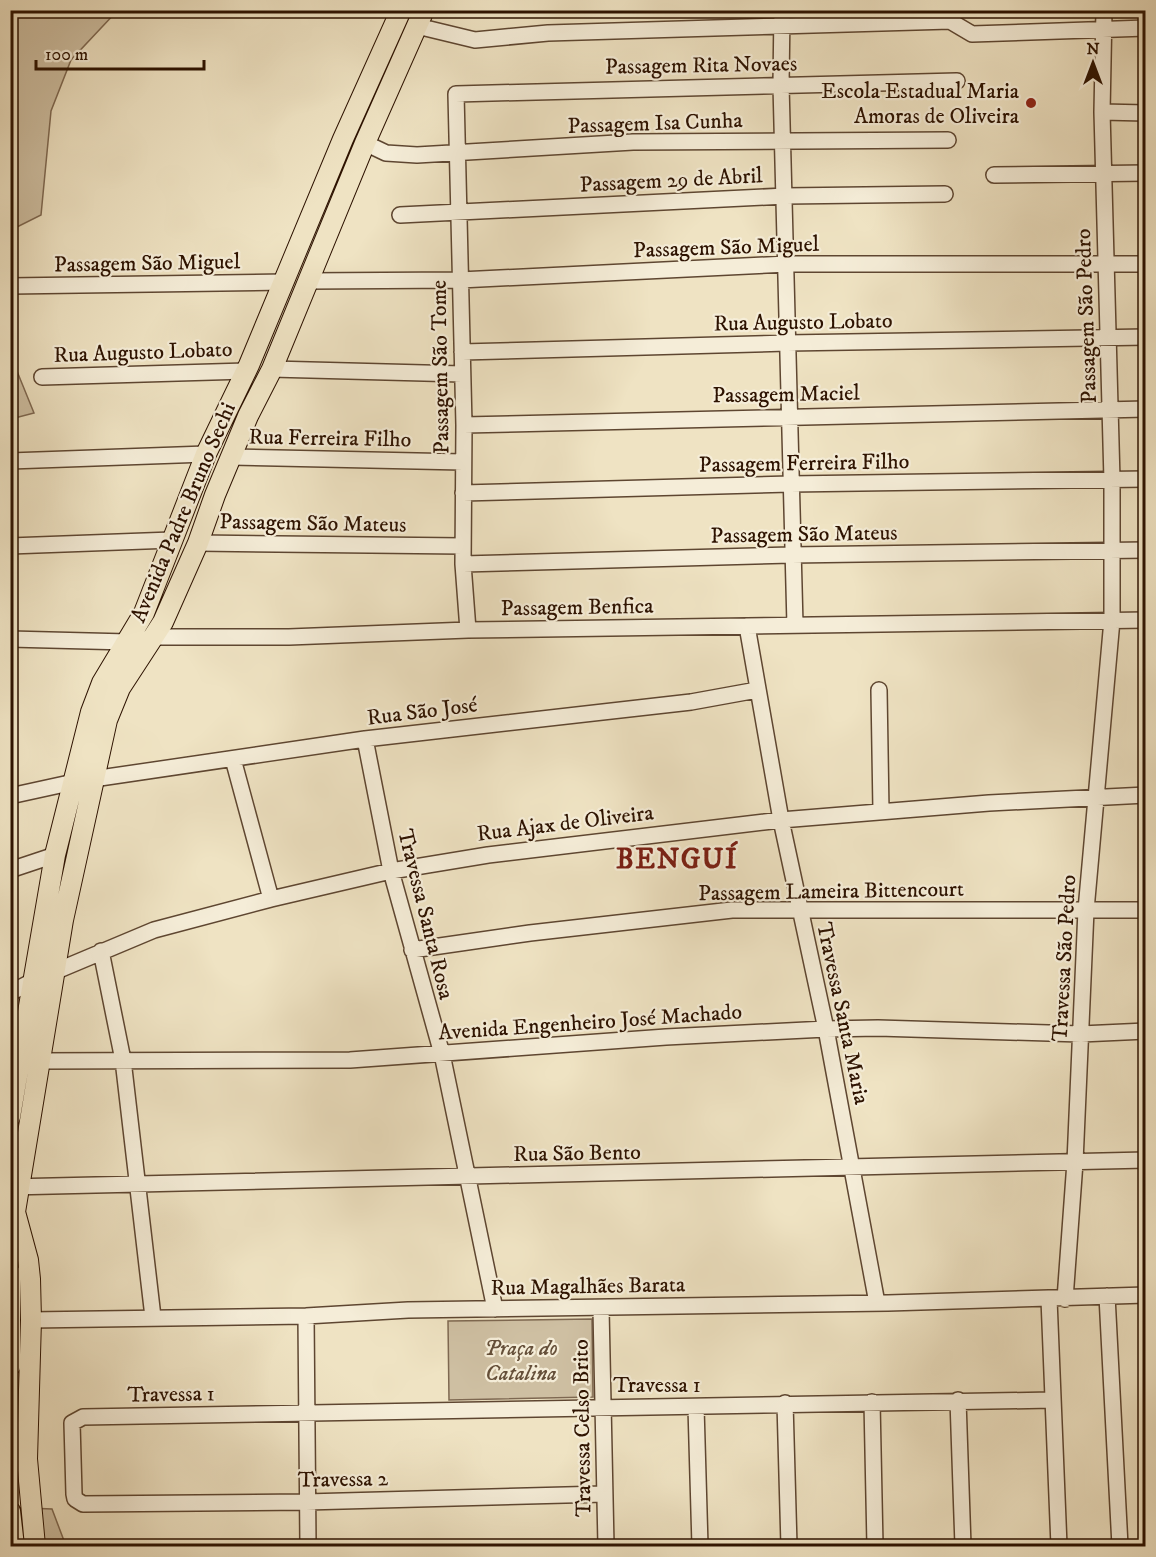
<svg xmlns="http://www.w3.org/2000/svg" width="1156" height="1557" font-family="'IM FELL DW Pica',serif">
	<rect width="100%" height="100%" fill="#efe3c3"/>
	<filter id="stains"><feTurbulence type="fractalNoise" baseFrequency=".00333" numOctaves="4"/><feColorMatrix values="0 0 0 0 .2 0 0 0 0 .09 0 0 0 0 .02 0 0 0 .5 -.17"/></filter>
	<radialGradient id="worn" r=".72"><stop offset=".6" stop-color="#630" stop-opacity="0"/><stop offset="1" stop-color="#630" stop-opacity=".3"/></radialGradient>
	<path fill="#cebfa2" stroke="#7e6851" stroke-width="1.5" d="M10 11H117L71 60 51 111 41 215 11 230Z
		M10 354 34 413 11 419H10Z
		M592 1319 593 1397 449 1400 448 1321Z
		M28 1508 52 1509 66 1546H33Z"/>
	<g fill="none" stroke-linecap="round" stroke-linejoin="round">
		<defs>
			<path id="minor" d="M782 10 781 85 795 625
				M417 26 475 40 548 33 950 21 972 34 1146 28
				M1102 112 1146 113
				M365 143 386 153 417 155 633 142 948 140
				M994 175 1146 173
				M400 215 785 196 945 194
				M308 281 460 280 787 264H1146
				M10 286 285 282
				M462 352 787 343 1146 337
				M272 369 462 374
				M42 377 246 371
				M464 425 1146 409
				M232 457 463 462
				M10 461 206 454
				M463 493 790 484 1146 479
				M198 543 463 546
				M10 546 172 540
				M463 564 791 555 1146 550
				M747 626 781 820 826 1029 877 1303
				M468 630 463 564 464 425 456 94 957 81
				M10 639 128 642 155 637H289L468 630 1146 620
				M879 690 881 811
				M365 739 391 871 442 1054 495 1309
				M233 759 271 899
				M93 779 365 739 691 702 757 690
				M10 796 74 782
				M10 870 55 855
				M412 950 530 933 732 910H1146
				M101 951 123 1060 153 1317
				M54 972 154 930 271 899 391 871 488 855 781 820 989 803 1146 795
				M10 993 33 981
				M39 1061 350 1060 666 1037 826 1029 878 1028 1081 1034 1146 1031
				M10 1187 1146 1160
				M1107 1296 1120 1546
				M1049 1299 1059 1546
				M1065 1299 1075 1162 1086 910 1112 620V480L1102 112 1104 10
				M601 1309 606 1546
				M306 1316 308 1546
				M31 1320 306 1316 408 1310 888 1303 1146 1295
				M958 1400 963 1546
				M872 1402 875 1546
				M785 1403 789 1546
				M696 1407 700 1546
				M604 1494 306 1502 83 1504 75 1499 74 1494 72 1423 83 1417 1052 1400"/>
			<path id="major" d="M10 1117 55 855 91 712 102 683 144 613 206 454 249 365 343 139 401 10
				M10 1273V1366
				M10 1511 14 1546
				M35 1546 27 1459 31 1320 30 1279 28 1260 15 1212 63 920 107 720 120 688 163 622 198 543 215 495 248 416 272 369 365 143 424 10"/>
		</defs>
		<use href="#minor" stroke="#5e4631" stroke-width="18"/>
		<use href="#major" stroke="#2d1200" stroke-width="22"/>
		<use href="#minor" stroke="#f5edd8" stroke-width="15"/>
		<use href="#major" stroke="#efe3c3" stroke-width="20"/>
	</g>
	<circle fill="#8f2418" stroke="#f5edd8" stroke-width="2" cx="1031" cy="103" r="6"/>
	<g text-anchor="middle" stroke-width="4.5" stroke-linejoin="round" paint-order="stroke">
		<g font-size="22" fill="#2d1200" stroke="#f5edd8">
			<text transform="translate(701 64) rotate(-1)" y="8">Passagem Rita Novaes</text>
			<text transform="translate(655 122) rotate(-2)" y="8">Passagem Isa Cunha</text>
			<text transform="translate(671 179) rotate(-3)" y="8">Passagem 29 de Abril</text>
			<text transform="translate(726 246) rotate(-2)" y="8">Passagem São Miguel</text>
			<text transform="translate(147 262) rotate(-1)" y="8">Passagem São Miguel</text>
			<text transform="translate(1085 316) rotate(-92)" y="8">Passagem São Pedro</text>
			<text transform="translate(803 321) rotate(-1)" y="8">Rua Augusto Lobato</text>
			<text transform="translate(143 351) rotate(-2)" y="8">Rua Augusto Lobato</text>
			<text transform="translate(439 367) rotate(-91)" y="8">Passagem São Tome</text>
			<text transform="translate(786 393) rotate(-1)" y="8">Passagem Maciel</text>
			<text transform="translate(330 437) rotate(1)" y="8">Rua Ferreira Filho</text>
			<text transform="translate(804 462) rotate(-1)" y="8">Passagem Ferreira Filho</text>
			<text transform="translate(182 512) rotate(-67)" y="8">Avenida Padre Bruno Sechi</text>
			<text transform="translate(313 522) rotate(1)" y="8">Passagem São Mateus</text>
			<text transform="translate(804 533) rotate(-1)" y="8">Passagem São Mateus</text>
			<text transform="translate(577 606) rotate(-1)" y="8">Passagem Benfica</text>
			<text transform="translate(422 710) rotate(-7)" y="8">Rua São José</text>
			<text transform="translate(565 822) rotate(-7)" y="8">Rua Ajax de Oliveira</text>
			<text transform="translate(831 890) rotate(-1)" y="8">Passagem Lameira Bittencourt</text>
			<text transform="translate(427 914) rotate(76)" y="8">Travessa Santa Rosa</text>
			<text transform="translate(1063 958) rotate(-87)" y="8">Travessa São Pedro</text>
			<text transform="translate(844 1013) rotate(78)" y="8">Travessa Santa Maria</text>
			<text transform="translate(590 1021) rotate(-4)" y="8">Avenida Engenheiro José Machado</text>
			<text transform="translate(577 1152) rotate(-1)" y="8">Rua São Bento</text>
			<text transform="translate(588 1285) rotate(-1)" y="8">Rua Magalhães Barata</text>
			<text x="657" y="1392">Travessa 1</text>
			<text transform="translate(171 1393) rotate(-1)" y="8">Travessa 1</text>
			<text transform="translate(581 1428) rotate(-91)" y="8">Travessa Celso Brito</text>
			<text transform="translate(343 1478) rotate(-1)" y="8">Travessa 2</text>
		</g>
		<g font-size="22" fill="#2d1200" stroke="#f5edd8" text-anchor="end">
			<text x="1019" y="98">Escola Estadual Maria<tspan x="1019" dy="25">Amoras de Oliveira</tspan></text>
		</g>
		<g font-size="22" font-style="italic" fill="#654f39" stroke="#f5edd8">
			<text x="521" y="1355">Praça do<tspan x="521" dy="25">Catalina</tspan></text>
		</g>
		<g font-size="28" font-weight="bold" letter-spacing="1.5" fill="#7a1f14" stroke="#f5edd8">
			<text x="677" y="868">BENGUÍ</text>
		</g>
	</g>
	<rect width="1156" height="1557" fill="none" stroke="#efe3c3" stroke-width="36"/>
	<rect x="12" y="12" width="1132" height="1533" fill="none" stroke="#2d1200" stroke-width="3"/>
	<rect x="18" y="18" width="1120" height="1521" fill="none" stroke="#2d1200" stroke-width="1.5"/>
	<g transform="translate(1093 63)" stroke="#f5edd8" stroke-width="4.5" paint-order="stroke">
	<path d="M0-4.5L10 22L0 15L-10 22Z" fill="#2d1200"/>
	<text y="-9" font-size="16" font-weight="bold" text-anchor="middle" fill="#2d1200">N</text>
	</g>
	<path d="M36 60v9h168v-9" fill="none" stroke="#2d1200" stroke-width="3"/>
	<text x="45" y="60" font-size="18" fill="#2d1200" stroke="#f5edd8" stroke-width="4.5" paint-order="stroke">100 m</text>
	<rect width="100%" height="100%" filter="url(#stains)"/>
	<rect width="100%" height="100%" fill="url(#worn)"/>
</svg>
